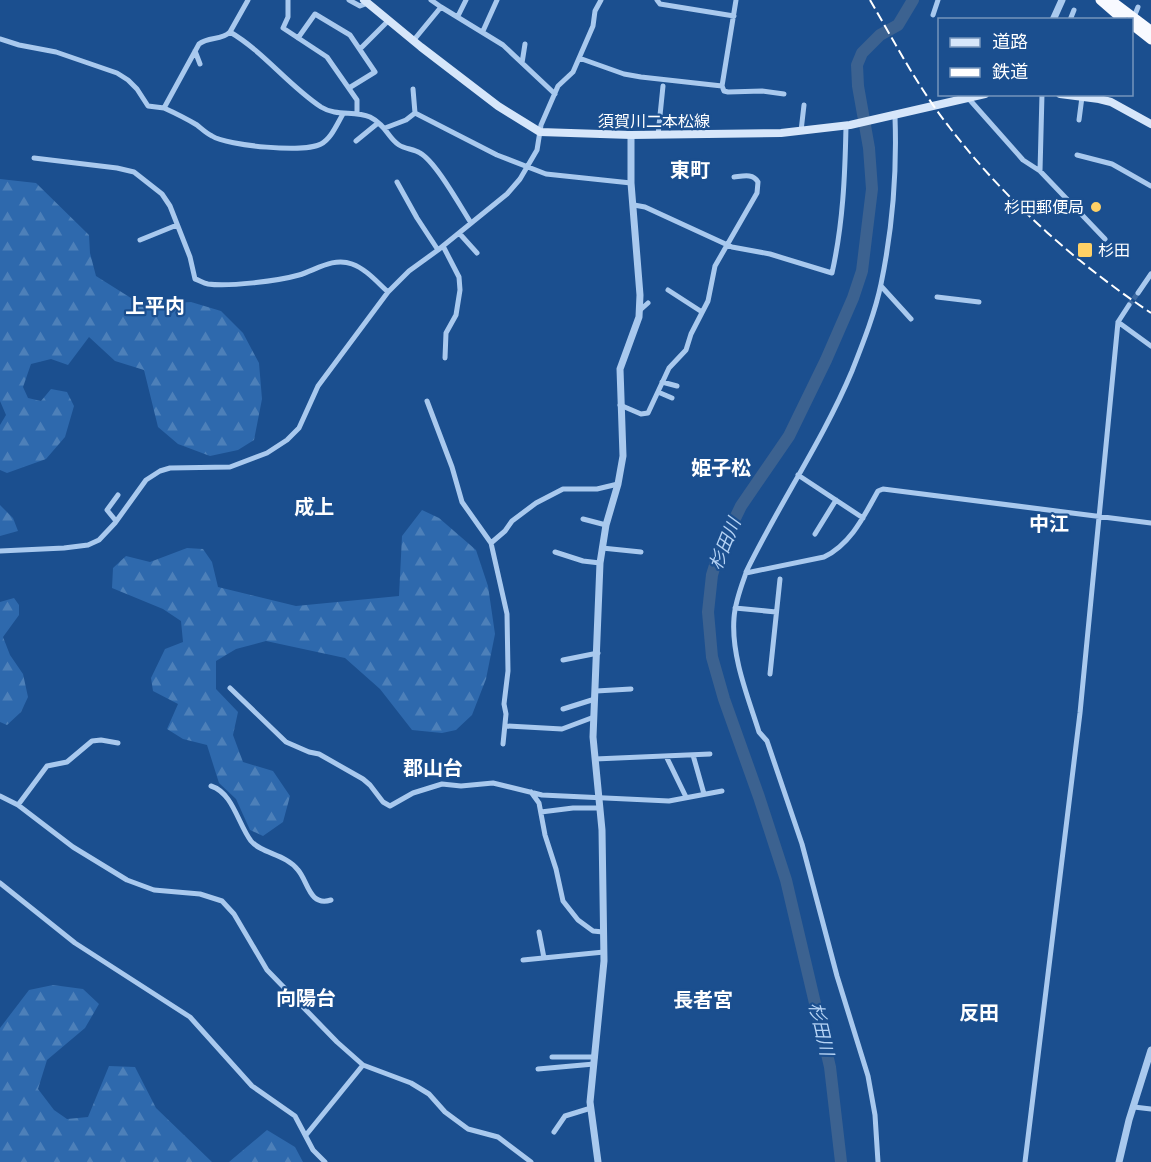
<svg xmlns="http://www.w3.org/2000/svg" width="1151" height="1162" font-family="'Archivo Narrow','Noto Sans JP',sans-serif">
	<defs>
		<pattern id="forest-firs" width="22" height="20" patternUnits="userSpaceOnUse" patternTransform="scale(1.5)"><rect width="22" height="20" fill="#2e69ad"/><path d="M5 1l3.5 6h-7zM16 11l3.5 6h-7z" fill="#4d80b9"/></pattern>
	</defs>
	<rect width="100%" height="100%" fill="#1b4f8f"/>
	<path fill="url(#forest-firs)" d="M0 179 36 183 89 235 90 253 96 276 142 305 191 302 221 311 243 333 259 363 262 399 254 440 238 450 210 456 178 444 158 427 144 370 115 361 89 337 68 365 51 359 31 364 23 387 28 398 41 401 51 389 67 392 74 406 65 437 46 459 7 473 0 470V425L6 415 0 401Z
		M0 505 13 518 18 531 0 536Z
		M422 510 439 518 476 550 488 586 495 634 486 679 472 715 456 730 442 733 412 730 380 689 345 658 266 641 236 649 216 661V689L238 712 233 735 243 762 273 771 290 796 283 822 263 836 250 830 236 799 219 783 207 745 183 739 167 729 178 704 153 691 151 678 165 649 183 642 181 621 163 609 112 588 113 568 126 556 150 562 187 548 203 549 212 562 218 587 296 606 399 596 402 536Z
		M14 598 19 605V615L3 637 10 655 23 674 28 697 21 712 7 725 0 722V602Z
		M53 985 83 989 99 1004 85 1028 47 1060 38 1089 54 1110 67 1119 88 1117 109 1066 135 1067 156 1108 212 1162H0V1028L29 990Z
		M267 1130 295 1147 303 1162H229Z"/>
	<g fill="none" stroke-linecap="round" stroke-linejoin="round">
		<path stroke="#3c6290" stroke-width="12" d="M841 1162 830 1067 786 880 759 797 724 699 712 657 708 612 712 575 720 549 741 506 789 436 826 360 853 298 862 271 872 189 869 148 858 86 857 65 862 53 880 35 898 25 913 0"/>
		<path stroke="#3d69a0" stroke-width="5" stroke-dasharray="5 2.5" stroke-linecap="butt" d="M1129 305 1138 293"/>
		<path stroke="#a9c9ee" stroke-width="5" d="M248 0 230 32C264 52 288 85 321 107 337 117 354 110 370 117 386 125 388 138 399 145 405 149 414 149 420 153 436 162 460 206 471 223
			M288 0V17L283 28 327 57 357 100V114
			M349 0 360 6 368 3
			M431 0 441 7
			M657 0 660 4 734 16
			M933 15 938 0
			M458 16 466 0
			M1134 17 1138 7
			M1070 20 1074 10
			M483 31 497 0
			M230 32C221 41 209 36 199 44L164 108C175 113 187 119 197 125 202 129 206 133 212 136 228 146 305 153 321 144 331 139 337 124 343 114
			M298 38 315 14 350 35 375 72 349 88
			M0 39 19 45 56 52 117 73 128 80 137 89 148 106 164 108
			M413 41 441 7 503 45 555 94
			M360 49 388 21
			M195 51 200 64
			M579 58 624 74 641 77 722 86 736 0
			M522 63 525 44
			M722 86 724 91 728 92 762 91 784 94
			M413 89 415 113
			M969 99 1023 160 1040 171 1105 239
			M1079 120 1082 97
			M385 128 406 120 415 113 497 155 546 174 631 183
			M801 131 804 105
			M658 135 663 86
			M356 141 378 123
			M1077 155 1112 164 1151 186
			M34 158 117 168 134 172 162 194 170 206 190 257 195 279C199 280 203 283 208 284 228 287 278 281 299 275 316 270 333 257 352 264 366 269 377 282 388 292
			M1040 171 1042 94
			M397 182 417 218 438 250
			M634 205 645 207 732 247 770 254 832 273C843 224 845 176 846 126
			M459 233 477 253
			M140 240 177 225
			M443 246 459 277 460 290 456 315 446 333 445 358
			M881 286 911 319
			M668 290 702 312
			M1138 293 1151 274
			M937 297 979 302
			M639 311 648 303
			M1118 322 1151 346
			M662 382 677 386
			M658 392 672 398
			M427 401 452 467 462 502 491 543 507 614 508 671 504 704 506 714 503 744
			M620 405 641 414 648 413 669 368 686 350 691 334 708 301 715 266 757 193 758 182C753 173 743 176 734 177
			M798 475 863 518
			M583 519 606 525
			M116 521 107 510 118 495
			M815 534 836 500
			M491 543 505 531 512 521 536 503 563 489H597L618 484
			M602 548 641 552
			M0 551 64 548 88 545 99 540 115 523 146 480 160 471 170 468 230 467 267 453 287 440 299 428 318 386 388 292 409 271 438 250 507 194 520 179 537 150 541 125 558 86 573 72 593 26 595 11 601 0
			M555 552 583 561 600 563
			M746 572C779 504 823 440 852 371 863 343 875 313 881 284 892 231 897 172 895 117
			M735 608 776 612
			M563 660 598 653
			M770 674 780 579
			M230 688 286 742 309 752 319 754 363 779 370 785 383 802 390 806 413 793 442 784 461 786 493 783 542 795 669 801 722 791
			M596 691 631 689
			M563 709 595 699
			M506 726 562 729 594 717
			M693 755 704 794
			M666 756 686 797
			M595 759 710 754
			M211 786C233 793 238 824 251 841 262 854 286 854 298 870 308 881 309 907 331 900
			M531 792 539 803 545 835 556 869 563 901 578 920 593 931 603 932
			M0 796 18 805 73 847 127 880 154 890 200 894 222 901 234 914 267 970 337 1042 363 1065 411 1083 429 1094 445 1112 468 1129 498 1137 531 1162
			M18 805 47 766 67 762 92 741 101 740 118 743
			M541 812 573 808H599
			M0 883 75 943 190 1017 252 1086 295 1116 313 1150 325 1162
			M539 932 544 958
			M523 960 604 952
			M552 1057H595
			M538 1069 594 1064
			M1134 1107 1151 1109
			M554 1132 565 1116 591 1108
			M306 1135 363 1065
			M878 1162 875 1115 868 1076 837 976 802 844 767 741 759 732C748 697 731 656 734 618 735 602 741 587 746 573L824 557C851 544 864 516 878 491L883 489 1151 523
			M1025 1162 1080 713 1118 322 1129 305"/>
		<path stroke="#a9c9ee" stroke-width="7" d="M1053 20 1062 0
			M598 1162 590 1102 604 961 602 830 593 737 600 563 606 525 618 484 623 456 620 369 639 317 640 295 631 183V135
			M1119 1162 1129 1120 1151 1050"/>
		<path stroke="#d6e6fa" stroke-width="8" d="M364 0 421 47 498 106 540 132 631 135 781 133 850 125 985 94
			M1060 94 1099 99 1111 102 1151 124"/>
		<path stroke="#f8faff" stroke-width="9" d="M1100 0 1123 20
			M1111 0 1151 30
			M1132 25 1151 40"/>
		<path stroke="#fff" stroke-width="2" stroke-dasharray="10 4.5" stroke-linecap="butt" d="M870 0C895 43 919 89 950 128 1006 201 1075 262 1151 313"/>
	</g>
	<g fill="#ffd166" stroke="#1b4f8f" stroke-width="2">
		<circle cx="1096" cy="207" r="6"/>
		<rect x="1077" y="242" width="16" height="16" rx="3"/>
	</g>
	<g text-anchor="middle" stroke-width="4.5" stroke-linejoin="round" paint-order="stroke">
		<g font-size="16" fill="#fff" stroke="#1b4f8f">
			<text x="654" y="127">須賀川二本松線</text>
		</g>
		<g font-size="16" fill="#fff" stroke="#1b4f8f" text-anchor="end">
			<text x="1084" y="213">杉田郵便局</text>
			<text x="1098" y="256" text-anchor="start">杉田</text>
		</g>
		<g font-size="18" font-style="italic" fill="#b5d3f5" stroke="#1b4f8f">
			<text transform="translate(725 544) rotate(-68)" y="6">杉田川</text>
			<text transform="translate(821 1029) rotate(77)" y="6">杉田川</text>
		</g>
		<g font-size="20" font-weight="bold" fill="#fff" stroke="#1b4f8f">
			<text x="690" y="177">東町</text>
			<text x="155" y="313">上平内</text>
			<text x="721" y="475">姫子松</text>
			<text x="314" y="514">成上</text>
			<text x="1049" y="531">中江</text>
			<text x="433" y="775">郡山台</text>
			<text x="306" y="1005">向陽台</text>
			<text x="703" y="1007">長者宮</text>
			<text x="979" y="1020">反田</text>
		</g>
	</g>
	<rect x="938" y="18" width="195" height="78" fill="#1b4f8f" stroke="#7695bc" stroke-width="1.5"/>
	<rect x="950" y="38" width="30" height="9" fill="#d6e6fa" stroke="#7695bc" stroke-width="1.5"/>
	<text x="992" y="48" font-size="18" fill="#ffffff">道路</text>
	<rect x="950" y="68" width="30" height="9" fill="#ffffff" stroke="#7695bc" stroke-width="1.5"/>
	<text x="992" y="78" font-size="18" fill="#ffffff">鉄道</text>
</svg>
